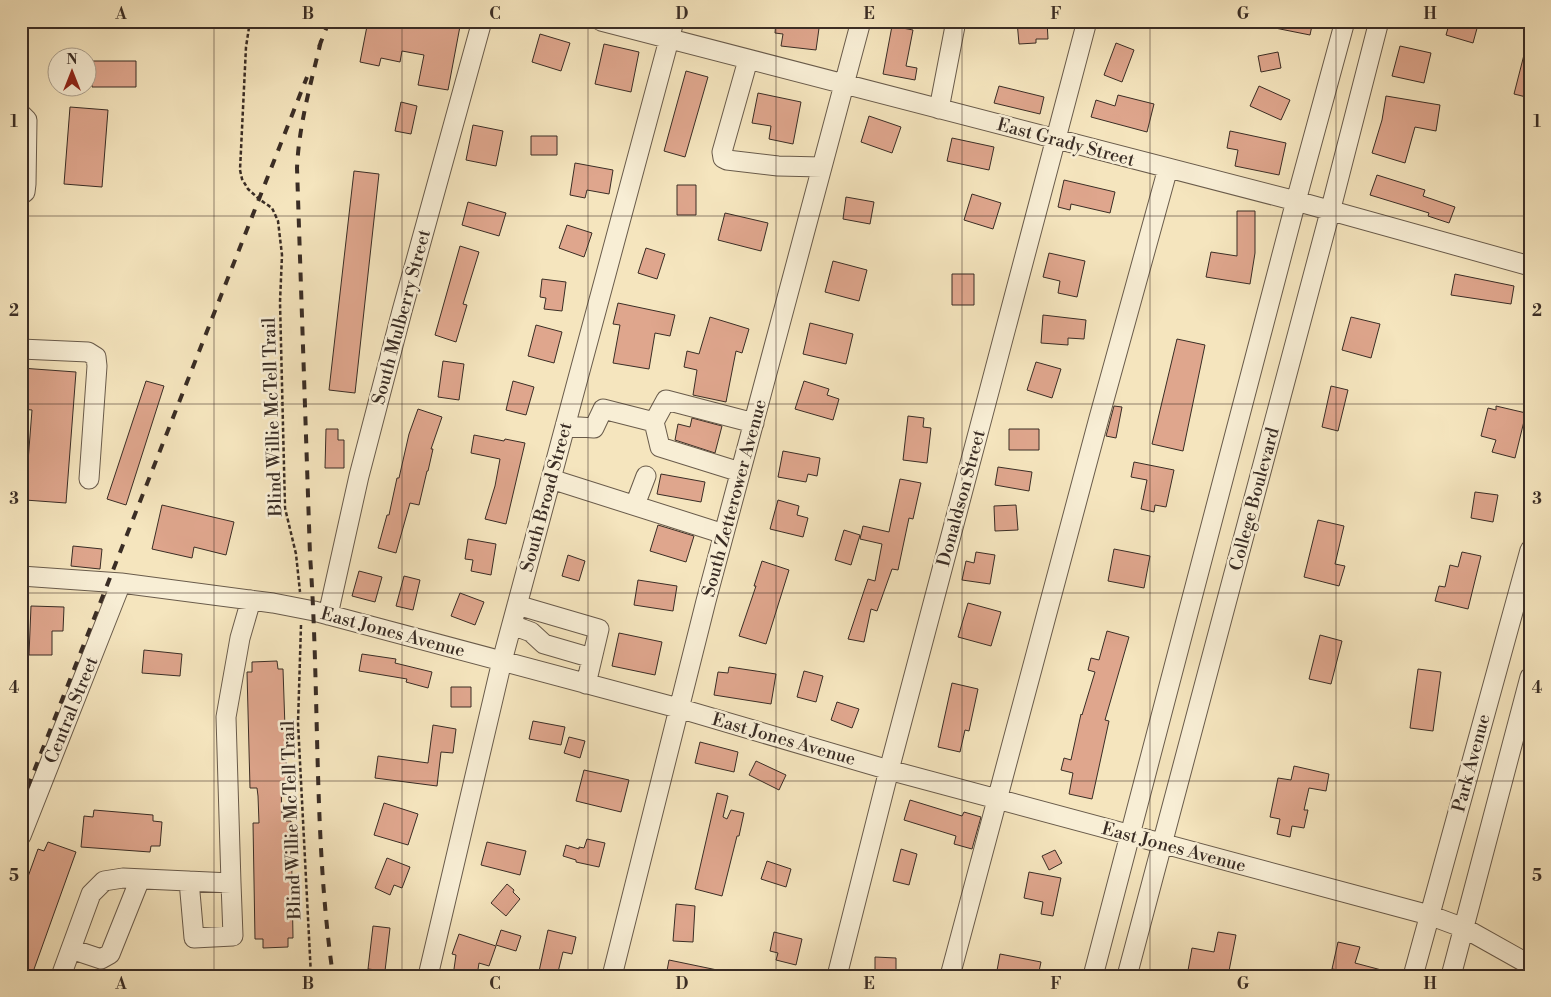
<svg xmlns="http://www.w3.org/2000/svg" width="1551" height="997" font-family="'Libre Bodoni',serif">
	<rect width="100%" height="100%" fill="#f5e5be"/>
	<filter id="stains"><feTurbulence type="fractalNoise" baseFrequency=".004" numOctaves="4"/><feColorMatrix values="0 0 0 0 .2 0 0 0 0 .09 0 0 0 0 .02 0 0 0 .5 -.17"/></filter>
	<radialGradient id="worn" r=".72"><stop offset=".6" stop-color="#630" stop-opacity="0"/><stop offset="1" stop-color="#630" stop-opacity=".3"/></radialGradient>
	<path fill="#dfa68d" stroke="#3a2d25" d="M368 21H461L448 90 418 85 424 55 402 51 400 62 381 58 379 66 360 62Z
		M776 21H820L816 50 781 46 783 34 775 33Z
		M1017 21H1047L1048 39H1036V43L1019 44Z
		M1266 21H1313L1310 35 1265 26Z
		M1450 21H1479L1473 43 1446 35Z
		M892 26 913 30 906 66 917 68 915 80 883 74Z
		M540 34 570 43 561 71 532 62Z
		M1116 43 1134 50 1122 82 1104 75Z
		M604 44 639 52 631 92 595 84Z
		M1400 46 1431 53 1424 83 1392 76Z
		M1526 47 1530 48V98L1514 94Z
		M1278 52 1281 68 1261 72 1258 56Z
		M92 61H136V87H92Z
		M686 71 708 77 685 157 664 151Z
		M999 86 1044 97 1040 114 994 103Z
		M1259 86 1290 100 1281 120 1250 106Z
		M758 93 801 102 793 144 769 139 771 126 752 123Z
		M1118 95 1154 104 1147 132 1091 117 1096 100 1115 106Z
		M1386 96 1440 105 1436 131 1415 127 1405 163 1372 153 1382 120Z
		M401 102 417 106 411 134 395 131Z
		M70 107 108 110 102 187 64 184Z
		M869 116 901 127 892 153 861 142Z
		M473 125 503 131 496 166 466 160Z
		M1230 131 1286 143 1279 175 1235 166 1238 150 1227 148Z
		M531 136H557V155H531Z
		M952 138 994 147 989 170 947 161Z
		M575 163 613 170 609 194 587 190 585 198 570 195Z
		M354 171 379 174 355 393 329 390Z
		M1377 175 1425 190 1423 196 1455 207 1449 223 1428 216 1429 213 1370 195Z
		M1064 180 1115 192 1110 213 1071 204 1070 210 1058 207Z
		M677 185H696V215H677Z
		M972 194 1001 203 993 229 964 220Z
		M846 197 874 202 870 224 843 219Z
		M468 202 506 213 499 236 462 225Z
		M1237 211H1255V253L1250 284 1206 277 1211 252 1237 256Z
		M725 213 768 223 761 251 718 240Z
		M567 225 592 233 584 257 559 248Z
		M460 246 479 252 463 304 467 305 456 342 435 335Z
		M646 248 665 254 657 279 638 273Z
		M1049 253 1085 261 1077 297 1058 293 1060 281 1043 277Z
		M833 261 867 270 859 301 825 292Z
		M952 274H974V305H952Z
		M1455 274 1514 286 1511 304 1451 295Z
		M542 279 566 282 562 311 544 309 546 298 540 297Z
		M618 303 675 315 670 336 655 333 649 369 613 363 620 325 613 324Z
		M1043 315 1086 320 1084 339 1068 338V345L1041 343Z
		M710 317 749 329 742 353 736 351 726 402 693 395 697 370 684 367 687 351 699 354Z
		M1351 317 1380 324 1371 358 1342 350Z
		M810 323 853 334 846 364 803 354Z
		M536 325 562 332 554 363 528 356Z
		M1177 339 1205 345 1183 451 1152 444Z
		M443 361 464 364 459 400 438 397Z
		M1036 362 1061 369 1052 398 1027 390Z
		M21 368 76 372 66 503 25 500 32 410 21 409Z
		M146 381 164 386 126 505 107 499Z
		M513 381 534 387 526 415 506 410Z
		M804 381 829 389 827 395 839 399 833 420 795 409Z
		M1331 386 1348 390 1338 431 1322 427Z
		M1114 406 1122 407 1116 438 1106 436Z
		M1496 406 1526 413 1515 458 1492 452 1496 440 1481 436 1488 408 1496 410Z
		M418 409 442 417 431 449H433L428 471H427L419 505 410 503 396 553 378 548 387 515H389L397 478H399L409 434Z
		M908 416 924 418 923 427 931 428 927 463 903 460Z
		M692 418 722 426 715 453 675 440 678 424 690 427Z
		M326 429H338V440H344V468H325Z
		M1009 429H1039V450H1009Z
		M474 435 504 441 505 439 525 443 506 524 485 519 495 486 500 459 471 453Z
		M783 451 820 458 817 476 808 474 806 482 778 477Z
		M1134 462 1174 470 1166 507 1155 505 1154 512 1141 509 1147 480 1131 477Z
		M998 467 1032 472 1029 491 995 485Z
		M661 474 705 482 701 502 657 494Z
		M900 479 921 483 913 519 909 518 898 570 892 569 877 611 871 609 864 642 848 639 868 579 875 581 882 544 860 539 863 526 889 532Z
		M1475 492 1498 495 1493 522 1471 518Z
		M778 500 799 506 797 515 808 518 803 537 770 529Z
		M162 505 234 522 226 555 194 547 192 558 152 549Z
		M1016 505 1018 530 995 531 994 506Z
		M1318 520 1344 526 1335 564 1345 566 1339 586 1304 577Z
		M658 525 694 536 686 562 650 551Z
		M844 530 860 535 851 565 835 560Z
		M468 539 496 544 491 575 471 571 473 560 465 559Z
		M73 546 102 549 100 569 71 566Z
		M1114 549 1150 556 1144 588 1108 581Z
		M976 552 995 555 990 584 962 580 966 561 974 563Z
		M1462 552 1481 556 1468 609 1435 601 1439 586 1445 587 1450 565 1458 567Z
		M568 555 585 561 579 581 562 576Z
		M762 561 789 570 766 644 739 636 756 586H754Z
		M359 571 382 577 375 602 352 596Z
		M404 576 420 580 413 610 396 606Z
		M638 580 677 586 673 611 634 605Z
		M460 593 484 602 475 625 451 616Z
		M968 603 1001 612 991 646 958 637Z
		M31 606 64 607 63 631H52V655H29Z
		M1107 631 1129 637 1105 720 1109 721 1092 799 1069 794 1073 773 1061 770 1064 758 1071 760 1081 714 1082 715 1095 672 1088 670 1091 658 1099 660Z
		M619 633 662 642 655 675 612 666Z
		M1320 635 1342 641 1331 684 1309 679Z
		M144 650 182 654 180 676 142 673Z
		M362 654 396 659 395 663 432 672 428 688 406 682 407 679 359 671Z
		M277 661 278 669H283L287 787H281L282 813H284V821H291L293 938H288V947L263 948V939H255L253 823H259L258 796 257 788H250L247 672H252V662Z
		M729 667 776 674 771 704 714 695 718 672 728 673Z
		M1418 669 1441 672 1433 731 1410 728Z
		M804 671 823 676 816 702 797 697Z
		M952 683 978 689 969 731 965 730 960 752 938 747Z
		M451 687H471V707H451Z
		M837 702 859 709 852 728 831 720Z
		M533 721 565 727 561 745 529 739Z
		M433 725 456 729 453 753 441 752 437 786 375 778 378 756 428 763Z
		M569 737 585 741 580 758 564 753Z
		M700 742 738 752 734 772 695 763Z
		M756 761 786 775 779 790 749 775Z
		M1294 766 1329 774 1326 791 1309 788 1304 810H1308L1304 828 1292 826 1290 837 1277 834 1280 819 1270 817 1278 778 1291 780Z
		M584 770 629 780 621 812 576 801Z
		M717 793 728 796 723 817 727 819 731 810 744 813 739 836H737L722 896 695 889Z
		M910 800 962 816 964 812 981 817 972 849 954 844 956 836 904 820Z
		M384 803 418 814 408 845 374 835Z
		M94 810 153 815V821L162 822 160 846H151L150 852 81 847 84 816 93 817Z
		M587 839 605 843 599 867 576 862V860L563 856 566 845 579 849V847L584 848Z
		M48 842 76 852 33 972 21 967V896L38 849 44 851Z
		M487 842 526 851 520 875 481 865Z
		M901 849 917 854 909 885 893 881Z
		M1055 850 1062 863 1049 870 1042 856Z
		M387 858 410 867 402 888 394 885 390 895 375 888Z
		M767 861 791 869 786 887 761 879Z
		M1029 872 1061 878 1053 916 1041 914 1043 902 1024 898Z
		M507 884 514 890 513 892 520 899 506 916 491 903Z
		M676 904 695 906 693 942 673 941Z
		M373 926 390 928 385 971 368 969Z
		M501 930 521 936 516 951 496 945Z
		M548 930 576 937 572 954 563 952 557 976H538Z
		M774 932 802 939 796 965 776 960 778 953 770 951Z
		M1218 932 1236 935 1228 976H1187L1192 948 1214 952Z
		M459 934 496 946 489 966 479 963 477 976H453L456 955 452 954Z
		M1338 942 1360 947 1355 963 1389 972 1388 976H1338L1339 970 1332 969Z
		M1000 954 1041 962 1038 976H996Z
		M875 957 896 958V976H875Z
		M669 960 722 971V976H666Z"/>
	<g fill="none" stroke-linecap="round" stroke-linejoin="round">
		<defs>
			<path id="minor" d="M601 21 1296 201 1530 266
				M748 60 722 152 723 158 727 160 778 166 822 167
				M939 109 956 21
				M21 114 27 120 26 184 25 192 21 195
				M21 349 88 352 96 357 97 366 89 479
				M654 422 660 447 740 472
				M565 426 594 428 603 409 654 422 666 400 754 423
				M551 479 724 534
				M635 505 646 476
				M21 576 121 583 273 603 314 611 678 708 889 770 1429 915 1464 928 1530 965
				M517 605 599 629 586 684
				M328 615 359 476 402 311 482 21
				M512 625 531 632 544 644 592 658
				M21 836 121 583
				M189 881 194 938 233 936 231 883
				M71 949 101 959 110 954 140 879
				M61 976 91 894 104 881 123 878 231 883 226 717 240 638 251 600
				M428 976 502 661 674 21
				M612 976 706 601 861 21
				M837 976 889 770 1087 21
				M950 976 1099 418 1168 168
				M1093 976 1296 201 1345 21
				M1127 976 1330 212 1379 21
				M1413 976 1530 550
				M1451 976 1530 677"/>
		</defs>
		<use href="#minor" stroke="#695b4b" stroke-width="21"/>
		<path stroke="#3a2d25" stroke-width="2.5" stroke-dasharray="4 2.5" stroke-linecap="butt" d="M250 21 246 47 240 170 242 179 248 189 259 199 272 208 278 221 282 255 280 302 285 508 296 554 300 592
			M301 625 298 723 311 976"/>
		<use href="#minor" stroke="#f8eed5" stroke-width="19"/>
		<path stroke="#3a2d25" stroke-width="4" stroke-dasharray="9 9" stroke-linecap="butt" d="M321 41C311 83 299 124 297 168L310 555C320 695 313 837 333 976
			M319 47 329 21
			M21 804 307 77"/>
	</g>
	<path fill="none" stroke="#3a2d25" stroke-width="1" stroke-opacity="0.55" d="M214 21V976M402 21V976M588 21V976M776 21V976M962 21V976M1150 21V976M1336 21V976M21 216H1530M21 404H1530M21 593H1530M21 781H1530"/>
	<g text-anchor="middle" stroke-width="5" stroke-linejoin="round" paint-order="stroke">
		<g font-size="18" fill="#3a2d25" stroke="#f8eed5">
			<text transform="translate(1066 142) rotate(15)" y="6">East Grady Street</text>
			<text transform="translate(401 317) rotate(-75)" y="6">South Mulberry Street</text>
			<text transform="translate(272 417) rotate(-92)" y="6">Blind Willie McTell Trail</text>
			<text transform="translate(546 497) rotate(-75)" y="6">South Broad Street</text>
			<text transform="translate(734 498) rotate(-75)" y="6">South Zetterower Avenue</text>
			<text transform="translate(961 498) rotate(-75)" y="6">Donaldson Street</text>
			<text transform="translate(1254 499) rotate(-75)" y="6">College Boulevard</text>
			<text transform="translate(393 632) rotate(15)" y="6">East Jones Avenue</text>
			<text transform="translate(71 710) rotate(-68)" y="6">Central Street</text>
			<text transform="translate(784 739) rotate(16)" y="6">East Jones Avenue</text>
			<text transform="translate(1471 763) rotate(-75)" y="6">Park Avenue</text>
			<text transform="translate(291 820) rotate(-92)" y="6">Blind Willie McTell Trail</text>
			<text transform="translate(1174 847) rotate(15)" y="6">East Jones Avenue</text>
		</g>
	</g>
	<rect width="1551" height="997" fill="none" stroke="#f5e5be" stroke-width="55"/>
	<g transform="translate(72 72)"><circle r="24" fill="#f8eed5" stroke="#aca18f"/>
	<path d="M0-4L9 19L0 12L-9 19Z" fill="#8f2418"/>
	<text y="-8" font-size="14" font-weight="bold" text-anchor="middle" fill="#3a2d25">N</text>
	</g>
	<rect x="28" y="28" width="1496" height="942" fill="none" stroke="#3a2d25" stroke-width="2"/>
	<g font-size="16" text-anchor="middle" font-weight="bold" fill="#3a2d25">
		<text x="121" y="19">A</text>
		<text x="308" y="19">B</text>
		<text x="495" y="19">C</text>
		<text x="682" y="19">D</text>
		<text x="869" y="19">E</text>
		<text x="1056" y="19">F</text>
		<text x="1243" y="19">G</text>
		<text x="1430" y="19">H</text>
		<text x="14" y="127">1</text>
		<text x="1537" y="127">1</text>
		<text x="14" y="316">2</text>
		<text x="1537" y="316">2</text>
		<text x="14" y="504">3</text>
		<text x="1537" y="504">3</text>
		<text x="14" y="693">4</text>
		<text x="1537" y="693">4</text>
		<text x="14" y="881">5</text>
		<text x="1537" y="881">5</text>
		<text x="121" y="989">A</text>
		<text x="308" y="989">B</text>
		<text x="495" y="989">C</text>
		<text x="682" y="989">D</text>
		<text x="869" y="989">E</text>
		<text x="1056" y="989">F</text>
		<text x="1243" y="989">G</text>
		<text x="1430" y="989">H</text>
	</g>
	<rect width="100%" height="100%" filter="url(#stains)"/>
	<rect width="100%" height="100%" fill="url(#worn)"/>
</svg>
